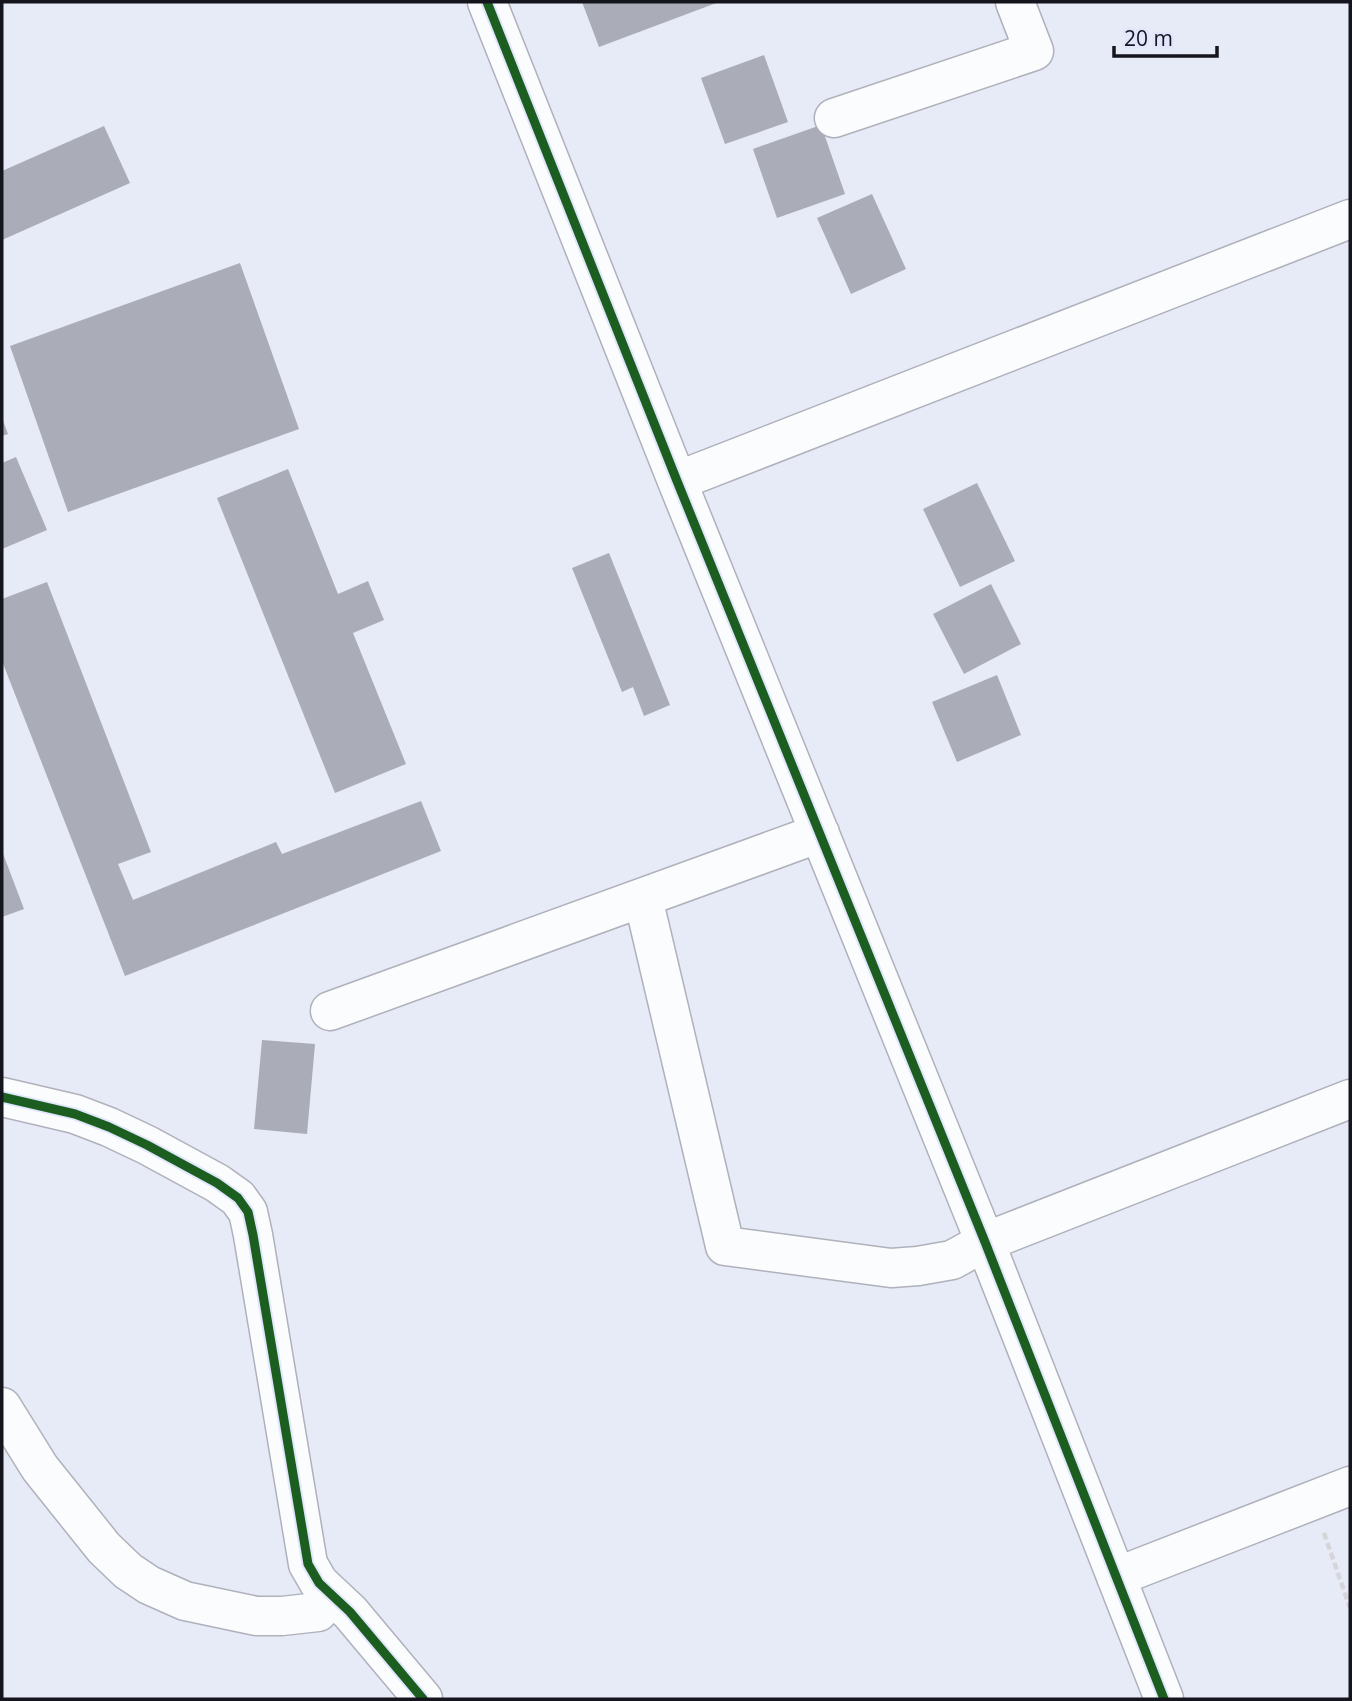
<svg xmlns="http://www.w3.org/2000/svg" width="1352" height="1701" font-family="'Open Sans',sans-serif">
	<rect width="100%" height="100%" fill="#e7eaf7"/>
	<path fill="#aaadb7" d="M582 2H719L599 47Z
		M764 55 788 122 725 144 701 78Z
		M821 125 845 194 777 218 753 149Z
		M104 126 130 183 2 240V171Z
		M872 194 906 269 851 294 817 218Z
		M240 263 299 429 68 512 10 346Z
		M2 418 8 434 2 436Z
		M16 457 47 530 2 549V463Z
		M288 469 338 594 368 581 384 620 353 633 406 764 335 793 217 498Z
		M977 483 1015 561 960 587 923 509Z
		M609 553 670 705 644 716 633 687 622 692 572 568Z
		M47 582 151 852 118 864 133 900 276 842 282 854 421 801 441 851 125 976 2 661V599Z
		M991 584 1021 644 964 674 933 614Z
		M997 675 1021 735 957 762 932 702Z
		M2 851 24 909 2 917Z
		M262 1040 315 1044 307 1134 254 1129Z"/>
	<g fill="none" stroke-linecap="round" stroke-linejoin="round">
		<defs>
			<path id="minor" d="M487 2 677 481 985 1242 1164 1699
				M834 118 1034 51 1015 2
				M677 481 1350 219
				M643 898 725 1246 891 1268 918 1266 952 1260 985 1242 1350 1099
				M330 1011 820 833
				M2 1097 75 1114 109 1127 147 1145 217 1183 238 1198 248 1212 253 1235 308 1564 319 1583 350 1612 423 1699
				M2 1407 40 1468 104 1548 128 1571 149 1585 185 1601 256 1616H282L318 1612 332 1595
				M1116 1577 1350 1486"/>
		</defs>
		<use href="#minor" stroke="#afb1bb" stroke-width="41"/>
		<path stroke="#d6d6da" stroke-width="4.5" stroke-dasharray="7 3.5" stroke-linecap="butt" d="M1324 1533 1350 1608"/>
		<use href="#minor" stroke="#fbfcfe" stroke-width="38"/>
		<defs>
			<path id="cycleway" d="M487 2 677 481 985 1242 1164 1699
				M2 1097 75 1114 109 1127 147 1145 217 1183 238 1198 248 1212 253 1235 308 1564 319 1583 350 1612 423 1699"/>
		</defs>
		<use href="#cycleway" stroke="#e1e6fd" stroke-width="13"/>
		<use href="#cycleway" stroke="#1b5e20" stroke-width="9"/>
	</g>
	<rect width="1352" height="1701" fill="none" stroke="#14151d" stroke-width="7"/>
	<path d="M1114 46v10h103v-10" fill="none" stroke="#14151d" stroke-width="3.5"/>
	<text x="1124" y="46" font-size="21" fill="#14151d" stroke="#e1e6fd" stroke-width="5" paint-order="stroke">20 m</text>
</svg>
